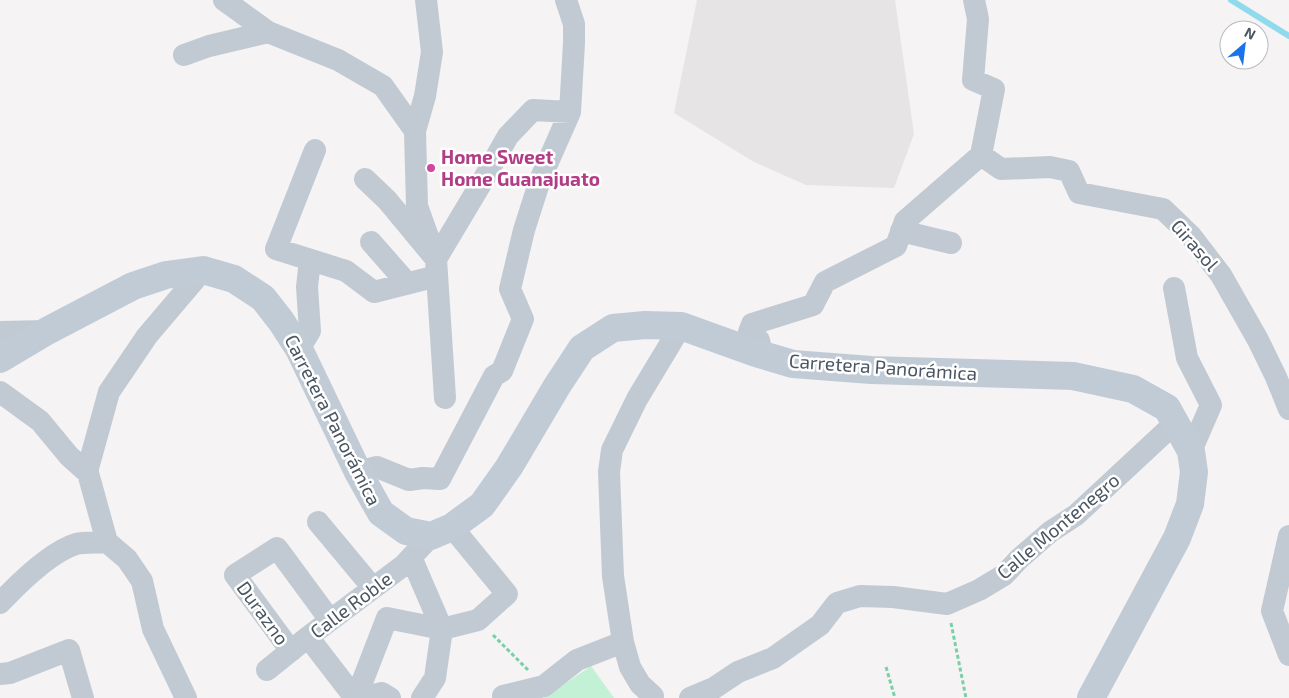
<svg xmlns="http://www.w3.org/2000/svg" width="1289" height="698" font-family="'Exo 2',sans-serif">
	<rect width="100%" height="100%" fill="#f5f3f3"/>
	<path fill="#e6e4e5" d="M697 0H895L914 134 894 188 806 185 754 162 674 113Z"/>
	<path fill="#c3f1d5" d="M591 666 614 698H544Z"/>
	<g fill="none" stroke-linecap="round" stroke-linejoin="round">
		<path stroke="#90daee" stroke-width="6" d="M1231 0 1289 36"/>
		<path stroke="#7ad0a6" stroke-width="3" stroke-dasharray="4 2.5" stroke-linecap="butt" d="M951 623 966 698
			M493 635 528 670
			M886 667 895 698"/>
		<path stroke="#c1cad2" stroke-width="22" d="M224 0 268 32 338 60 383 86 415 131
			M426 0 432 52 425 96 415 131 417 206 436 259 445 398
			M184 55 209 46 268 32
			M315 150 276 249 346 271 374 292 437 276
			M981 155 1001 169 1050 167 1069 171 1079 193 1163 209 1191 236 1221 275 1258 340 1276 377 1289 409
			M365 179 387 200 436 259 482 182 508 136 533 110 570 112
			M901 231 951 243
			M371 242 407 283
			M1174 288 1187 358 1211 405 1191 451
			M0 332 47 331
			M299 349 310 331 307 287 310 260
			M756 353 760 345 759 340 749 332 752 324 813 305 825 282 896 246 905 221 981 155 994 89 973 80 978 19 974 0
			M0 392 40 421 69 456 88 473
			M358 472 377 467 409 480 423 478 440 479 494 376 502 371 523 319 510 289 524 230 540 180 570 112 574 43V24L566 0
			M318 522 373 588
			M1289 536 1272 611 1289 655
			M107 542 88 473V468L109 392 147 336 203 270
			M411 557 442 629 435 678 422 698
			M0 603C19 583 50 552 76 544 85 542 97 543 107 542L127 559 142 581 153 629 186 698
			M308 637 355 698
			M291 651 235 575 277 548 330 620
			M267 670 308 637 404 565 431 536
			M0 674 10 673 69 650 83 698
			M653 696 640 684 630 667 623 642 613 576 609 472 612 450 637 399 681 326
			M356 698 387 618 442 629 478 620 507 594 452 527
			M361 698 382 693 390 698
			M504 698 503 696 544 686 577 660 623 642
			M690 698 714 688 738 672 773 658 820 625 837 603 860 596 893 597 947 604 979 590 1004 575 1019 559 1050 532 1076 515 1175 423"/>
		<path stroke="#c1cbd6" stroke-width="28" d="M0 359 47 331 133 286 166 275 203 270 234 279 263 298 281 321 299 349 358 472 381 513 406 531 431 536 452 527 482 505 509 467 557 386 582 348 613 328 645 325 681 326 756 353 793 364 871 370 1073 376 1133 389 1167 408 1191 451 1194 472 1190 504 1177 538 1091 698"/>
	</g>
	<circle fill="#d1479c" stroke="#fff" stroke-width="2" cx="431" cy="168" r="5"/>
	<g text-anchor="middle" stroke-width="5" stroke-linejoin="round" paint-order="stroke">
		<g font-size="19" font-weight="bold" fill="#b23c85" stroke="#fff" text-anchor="start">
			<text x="441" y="164">Home Sweet<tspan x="441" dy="22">Home Guanajuato</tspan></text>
		</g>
		<g font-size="19" fill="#4a5661" stroke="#fff">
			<text transform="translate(1195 245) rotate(49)" y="7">Girasol</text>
			<text transform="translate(883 367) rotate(4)" y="7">Carretera Panorámica</text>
			<text transform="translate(333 420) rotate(63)" y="7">Carretera Panorámica</text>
			<text transform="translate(1058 526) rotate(-40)" y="7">Calle Montenegro</text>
			<text transform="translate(351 605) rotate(-37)" y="7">Calle Roble</text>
			<text transform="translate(263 613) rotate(54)" y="7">Durazno</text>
		</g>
	</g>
	<g transform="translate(1244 45) rotate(28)"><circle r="24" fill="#ffffff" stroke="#b7bbc0"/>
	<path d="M0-4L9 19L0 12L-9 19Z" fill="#1a73e8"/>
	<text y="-8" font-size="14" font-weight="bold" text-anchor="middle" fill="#4a5661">N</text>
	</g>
</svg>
